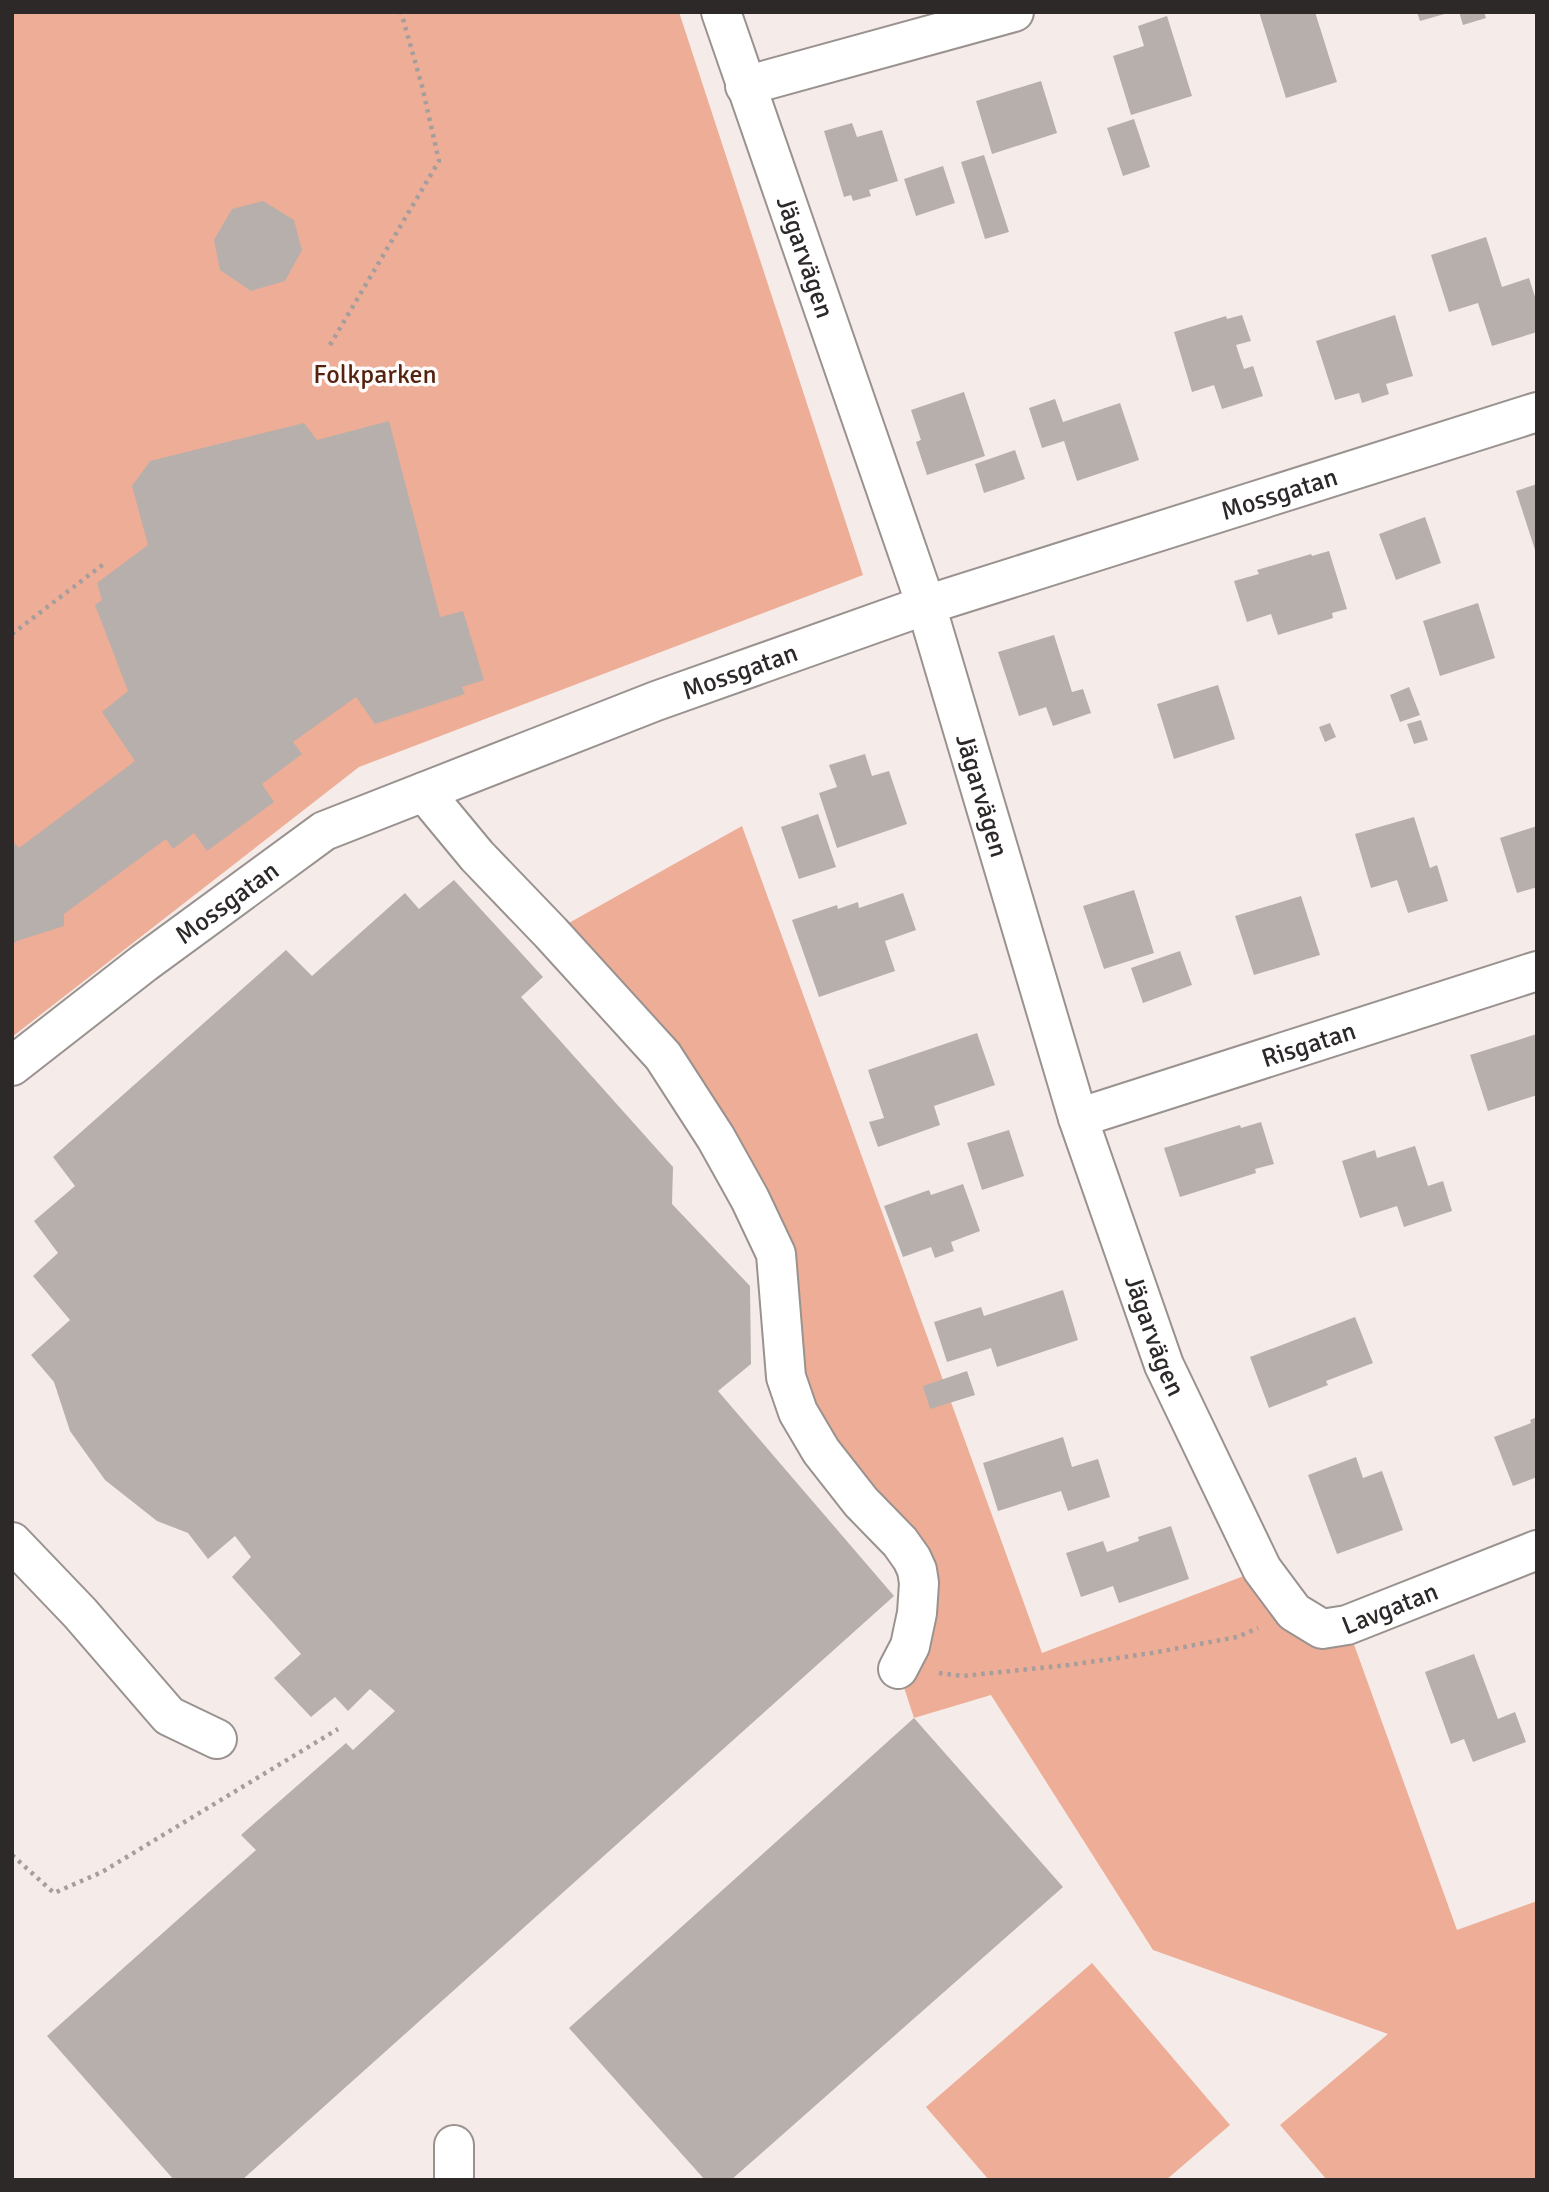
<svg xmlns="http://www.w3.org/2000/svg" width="1549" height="2192" font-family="Signika,sans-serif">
	<rect width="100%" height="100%" fill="#f5ece9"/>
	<path fill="#eead96" d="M12 12H679L863 575 359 767 12 1037Z
		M742 826 1042 1653 1262 1569 1347 1625 1457 1930 1537 1901V2180H1327L1280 2125 1388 2034 1153 1950 991 1695 914 1718 898 1669 919 1583 821 1451 750 1199 551 933Z
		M1092 1963 1230 2125 1166 2180H989L926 2107Z"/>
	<path fill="#b7afac" d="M1259 12H1315L1337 82 1286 98Z
		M1417 12H1448V13L1420 21Z
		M1459 12H1484L1486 18 1463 25Z
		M1167 16 1192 96 1131 115 1113 56 1144 46 1138 26Z
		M1041 81 1057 133 992 154 976 101Z
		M1134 119 1150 167 1123 176 1107 128Z
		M852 123 857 137 882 130 898 181 869 190 871 196 853 201 851 195 844 197 824 131Z
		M984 155 1009 232 985 239 961 162Z
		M943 166 955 203 916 216 904 179Z
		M263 201 294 220 302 250 285 281 251 291 220 270 214 240 232 209Z
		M1486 237 1502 287 1529 278 1537 303V332L1492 346 1478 303 1449 312 1431 255Z
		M1242 315 1251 341 1236 345 1244 369 1253 366 1263 396 1222 409 1214 385 1192 392 1174 332 1226 316 1227 319Z
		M1395 315 1413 376 1386 384 1389 394 1362 403 1359 393 1335 400 1316 341Z
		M964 392 985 456 927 475 916 442 921 440 911 410Z
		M1055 399 1063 422 1120 403 1139 460 1077 481 1064 441 1042 448 1029 408Z
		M389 421 440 617 463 611 484 680 462 687 465 694 375 724 356 697 293 742 302 754 262 784 274 802 207 851 194 833 173 849 166 839 64 914V926L17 941 12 945V840L19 848 135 761 102 712 128 691 95 605 102 600 97 583 148 545 132 486 150 461 304 423 317 440Z
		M1015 450 1025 479 984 493 975 464Z
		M1537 484V553H1536L1516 491Z
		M1425 517 1441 563 1396 580 1379 534Z
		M1329 551 1347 609 1332 613 1333 618 1278 635 1271 614 1247 622 1234 581 1259 574 1257 570 1311 554 1312 556Z
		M1478 603 1495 658 1440 676 1423 621Z
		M1054 635 1072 692 1083 689 1091 713 1053 726 1046 707 1019 716 998 652Z
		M1218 685 1235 739 1174 759 1157 704Z
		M1409 687 1420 715 1400 722 1390 695Z
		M1421 720 1428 740 1414 744 1407 724Z
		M1330 723 1336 737 1325 742 1319 727Z
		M865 754 872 776 889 771 907 824 837 848 819 793 837 787 829 765Z
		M818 814 836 867 799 879 781 827Z
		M1414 817 1430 868 1437 865 1448 901 1408 913 1397 880 1371 888 1355 834Z
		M1537 826V887L1517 893 1500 838Z
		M454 880 543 977 521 997 673 1167 672 1204 750 1286 751 1364 718 1391 894 1596 242 2180H174L47 2036 256 1850 241 1835 346 1743 353 1750 395 1711 370 1689 348 1711 335 1697 311 1717 274 1678 301 1654 232 1577 251 1557 235 1536 208 1559 188 1533 157 1521 105 1480 70 1431 54 1382 31 1355 70 1320 33 1276 58 1253 34 1221 75 1186 53 1157 286 950 312 976 405 893 419 909Z
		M1134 890 1154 953 1104 969 1083 906Z
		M903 893 916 930 885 941 895 971 819 997 792 920 837 905 838 909 858 902 859 908Z
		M1301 896 1320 955 1254 975 1235 916Z
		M1180 951 1192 985 1143 1003 1131 968Z
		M977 1033 995 1085 934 1106 940 1125 878 1147 869 1122 884 1118 868 1070Z
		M1537 1034V1095L1488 1111 1470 1055Z
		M1261 1122 1274 1164 1255 1169 1256 1173 1180 1197 1164 1148 1240 1125 1241 1128Z
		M1009 1130 1024 1176 982 1190 967 1143Z
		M1415 1146 1428 1186 1443 1181 1452 1211 1404 1227 1397 1206 1360 1218 1342 1161 1375 1150 1377 1158Z
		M963 1184 980 1231 951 1242 954 1251 935 1258 931 1247 903 1257 884 1206 929 1190 931 1195Z
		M1063 1290 1078 1340 997 1367 991 1348 947 1362 934 1322 981 1307 984 1316Z
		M1355 1317 1373 1363 1326 1381 1328 1385 1269 1408 1250 1357Z
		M967 1371 975 1395 930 1409 923 1386Z
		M1537 1417V1477L1513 1486 1494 1437 1531 1423 1530 1420Z
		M1063 1437 1072 1467 1098 1459 1110 1497 1068 1511 1061 1491 998 1511 983 1463Z
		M1356 1457 1363 1478 1382 1471 1403 1530 1337 1554 1308 1475Z
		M1171 1526 1189 1579 1119 1603 1113 1586 1081 1597 1066 1553 1103 1541 1107 1552 1139 1541 1138 1537Z
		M1474 1654 1498 1719 1515 1712 1526 1742 1473 1762 1464 1739 1451 1744 1425 1672Z
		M914 1718 1063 1887 731 2180H705L569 2028Z"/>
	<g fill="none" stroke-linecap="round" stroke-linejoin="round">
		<defs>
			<g id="minor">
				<path id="s1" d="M721 12 926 605 1078 1118 1164 1365 1262 1569 1294 1612 1322 1629 1347 1625 1537 1550"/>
				<path d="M745 86 1014 12"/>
				<path d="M424 792 477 856 551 933 663 1056 716 1138 750 1199 776 1254 786 1377 798 1412 821 1451 861 1502 900 1542 912 1559 917 1570 919 1583 917 1613 910 1646 898 1669"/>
				<path id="s2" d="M12 1066 144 963 324 831 656 701 926 605 1537 412"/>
				<path id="s3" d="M1078 1118 1537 971"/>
				<path d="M12 1542 80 1613 169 1716 217 1739"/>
				<path d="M454 2145V2180"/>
			</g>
		</defs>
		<use href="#minor" stroke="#99928f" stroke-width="42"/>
		<path stroke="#a59e9c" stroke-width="4.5" stroke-dasharray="3.5 5" stroke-linecap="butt" d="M330 345 439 161 422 86 401 12
			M12 634 105 563
			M939 1673 963 1676 1069 1665 1152 1653 1237 1637 1258 1628
			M12 1855 54 1893 102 1872 338 1729"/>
		<use href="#minor" stroke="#fff" stroke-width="38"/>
	</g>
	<g text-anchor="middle" stroke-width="7" stroke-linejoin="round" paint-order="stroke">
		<g font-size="26" fill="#2c2928" stroke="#fefbfa">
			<text dy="9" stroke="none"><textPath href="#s1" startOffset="259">Jägarvägen</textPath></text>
			<text dy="9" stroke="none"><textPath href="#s2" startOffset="1404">Mossgatan</textPath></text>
			<text dy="9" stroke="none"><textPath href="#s2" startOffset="836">Mossgatan</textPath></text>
			<text dy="9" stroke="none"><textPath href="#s1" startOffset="826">Jägarvägen</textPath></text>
			<text dy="9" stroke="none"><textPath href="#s2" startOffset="270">Mossgatan</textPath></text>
			<text dy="9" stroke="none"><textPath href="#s3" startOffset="242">Risgatan</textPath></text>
			<text dy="9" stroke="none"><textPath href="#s1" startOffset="1393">Jägarvägen</textPath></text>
			<text dy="9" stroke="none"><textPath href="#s1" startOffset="1808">Lavgatan</textPath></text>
		</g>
		<g font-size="26" fill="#54220f" stroke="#fefbfa">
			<text x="375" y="383">Folkparken</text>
		</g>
	</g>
	<rect width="1549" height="2192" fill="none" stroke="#2c2928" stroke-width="28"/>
</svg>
